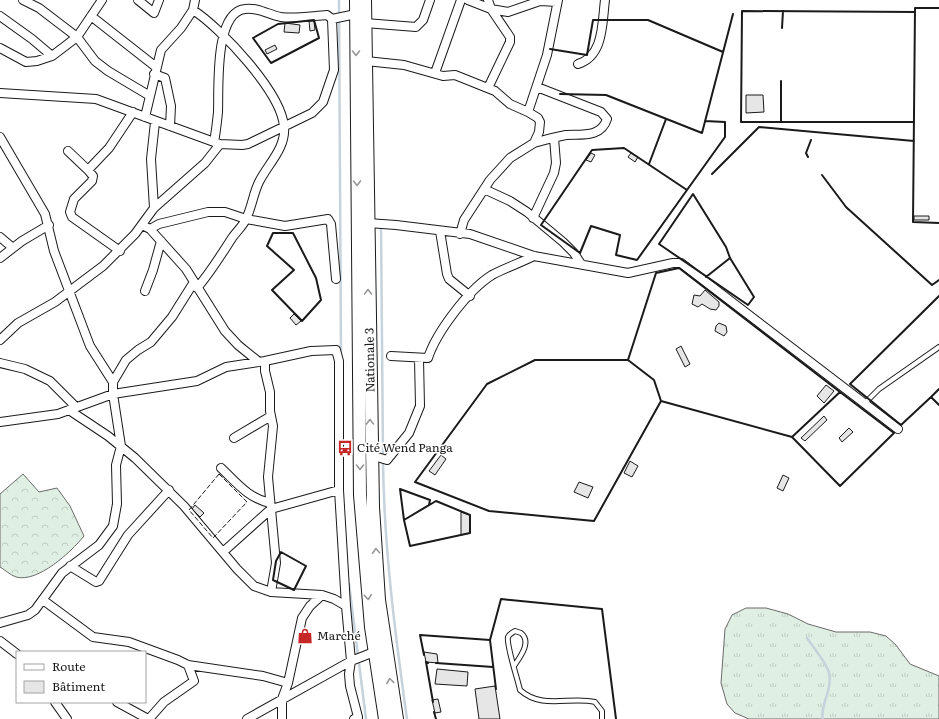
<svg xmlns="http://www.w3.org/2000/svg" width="939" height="719" font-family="Literata,serif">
	<defs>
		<pattern id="grass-tufts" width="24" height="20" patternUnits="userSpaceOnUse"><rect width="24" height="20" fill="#e0efe3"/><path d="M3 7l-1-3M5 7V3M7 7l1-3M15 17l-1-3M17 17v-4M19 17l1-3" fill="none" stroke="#c0ccc2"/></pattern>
		<pattern id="forest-crowns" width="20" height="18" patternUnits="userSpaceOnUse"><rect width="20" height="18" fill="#e0efe3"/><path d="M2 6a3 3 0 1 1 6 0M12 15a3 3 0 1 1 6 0" fill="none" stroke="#c0ccc2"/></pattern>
	</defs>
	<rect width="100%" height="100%" fill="#fff"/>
	<path fill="url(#grass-tufts)" stroke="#6a6a6a" d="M746 608H766L788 614 808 624 836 632H870L886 636 896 645 910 664 939 676V719H749L735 713 727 704 721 683 725 629 732 615Z"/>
	<path fill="url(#forest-crowns)" stroke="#6a6a6a" d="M23 474 39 492 57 488 70 506 84 536C71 552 38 583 16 577 10 575 4 569 0 567V494Z"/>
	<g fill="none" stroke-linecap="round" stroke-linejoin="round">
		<path stroke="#c6d2dc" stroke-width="2.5" d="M339 0 341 357
			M381 225 383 456
			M383 461C384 548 395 633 407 719
			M349 584 366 719
			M807 638C813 647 827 664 829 673 833 689 819 708 823 719"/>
	</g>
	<path fill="#e6e6e6" stroke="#1a1a1a" d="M309 21H314L315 30 310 31Z
		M285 23 300 25 299 33 284 32Z
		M275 45 277 49 267 54 265 50Z
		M746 95H763L764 112 746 113Z
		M591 153 595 155 591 162 586 160Z
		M631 153 638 157 635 162 628 157Z
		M914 216H929V220H914Z
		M705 290 719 302V306L716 310 710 309 702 304 698 307 692 304 694 295 700 296Z
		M294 314 301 321 296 325 290 318Z
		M719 323 726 326 727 332 724 336 715 331 716 326Z
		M681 346 690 364 685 367 676 349Z
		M826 385 834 391 824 403 817 396Z
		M824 416 827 420 805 441 801 438Z
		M849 428 853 432 842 442 839 438Z
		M441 455 446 459 435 475 429 471Z
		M630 461 638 466 632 477 624 473Z
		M783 475 789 478 783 491 777 488Z
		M579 482 593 487 588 498 574 492Z
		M195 505 204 513 200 517 192 509Z
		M461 512 470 515V533L461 535Z
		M424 652 437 654 438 663 426 662Z
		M437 669 468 672 467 686 435 684Z
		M495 686 500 719H479L475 689Z
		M438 699 441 712 435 713 432 700Z"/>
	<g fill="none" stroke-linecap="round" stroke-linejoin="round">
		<defs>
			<path id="lane" d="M865 403 879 389 939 347
				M514 666C520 657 532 642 521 633L515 631C512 633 509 634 508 637 506 645 518 680 520 690 542 710 570 696 595 702L602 711V719"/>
			<path id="street" d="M23 0 39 8 77 37 95 61 108 71 150 96
				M138 0 154 13 159 0
				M468 0 491 9 508 12 540 1 557 2
				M193 10C221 28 282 93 284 127 286 148 268 164 259 182 253 194 252 207 246 219 243 226 236 232 232 238 221 255 210 273 197 288
				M0 16 32 39 52 56
				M91 16 156 67
				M365 23 416 27 423 20 430 0
				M0 48 26 62 37 61 52 56 77 37 102 0
				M366 61 404 65 443 76 455 75 495 91 510 104 528 112 538 118 540 122 539 132 534 143 510 158 490 180 464 220 460 234
				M578 64C604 56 602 23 605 0
				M435 73 461 0
				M154 74 165 78 171 106 170 126
				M488 88 510 42V37L491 9 488 0
				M0 93 96 99 214 142
				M528 112 547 55 558 0
				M145 117 161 50 181 28 193 10 195 0
				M0 137 45 214 54 251 90 346 113 382
				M534 143C544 140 555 137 566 135 581 134 601 138 607 119L601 112 537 87
				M220 144 214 142C216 132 217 122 218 112 219 89 214 12 245 9 258 7 269 15 281 17 295 19 312 16 327 15L332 19
				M68 151 88 170
				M484 189 510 201 527 212 563 242 574 253 581 264
				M154 208 151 159 155 122
				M533 218 554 173 556 163 554 138
				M368 223 396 225 470 234 534 256 628 273 673 263H681L898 429
				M142 225 150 229 159 224 208 212H225L246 219 285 226 328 219 331 224 336 279
				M150 229 186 269 225 331 238 345 259 362
				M440 231 447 274 449 279 470 296
				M0 237 13 248
				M120 251 72 217 70 212 74 199 92 181 93 176 88 170 109 148 133 112
				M0 258 22 241 49 225
				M145 291 153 270 161 241
				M0 340 18 323 55 302 103 266 135 234 154 208 205 163 220 144 242 145 248 144 312 113 323 102 334 70 332 19 356 14
				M391 356 428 358C436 333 468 290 492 275 505 268 520 263 534 256
				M265 361V371L270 392V411L273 426 268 477 276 563 271 592
				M0 363 25 369 50 381 76 407
				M69 410 108 436 135 458 184 506 237 569 254 586 271 592 322 595 334 599 346 606 351 661 349 674 350 686 358 717 354 719
				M0 422 58 414 113 394 197 381 226 367 265 361 311 351 336 350 339 361V490L346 606
				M234 438 271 416
				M371 455 387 460 409 433 420 406 419 359
				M221 468C237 483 248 498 270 503
				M223 552 271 509 339 490
				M70 566 96 582 99 581 128 535 169 490
				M43 600 93 637 129 642 178 660 188 665 263 676 288 683
				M0 623 28 615 35 610 62 573 99 545 113 526 117 504 116 465 121 446 113 394V382L126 360 138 350 151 342 172 317 194 282
				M0 641 17 654
				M55 702 67 719
				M117 702 148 719
				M149 719 164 702 194 681 188 665
				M247 719 351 661 379 650
				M282 719V699L288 683 302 618 310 606 322 595"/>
			<path id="primary" d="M356 0 360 495 371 627 385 719
				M365 0 373 507 379 600 397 719"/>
		</defs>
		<use href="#lane" stroke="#1a1a1a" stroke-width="6"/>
		<use href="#street" stroke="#1a1a1a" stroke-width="10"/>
		<use href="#primary" stroke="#1a1a1a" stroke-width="14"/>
		<use href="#lane" stroke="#fff" stroke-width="4"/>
		<use href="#street" stroke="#fff" stroke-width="8"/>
		<use href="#primary" stroke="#fff" stroke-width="12"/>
		<path stroke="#1a1a1a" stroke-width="1" stroke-dasharray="5 2" stroke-linecap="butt" d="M219 474 247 502 213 538 189 510Z"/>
		<path stroke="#1a1a1a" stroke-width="2" d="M939 8H915L913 222 939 223
			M314 20 319 38 271 63 253 38 278 24Z
			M782 28 783 11
			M550 49 587 55 593 20H648L723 52
			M560 94 606 95 702 133 733 14
			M781 122V81
			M914 122H741L742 11 915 12
			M624 148 687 190 637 260 616 255 620 235 591 226 580 253 541 225 592 150Z
			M808 157 806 153 811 140
			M649 164 666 119
			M712 174 759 127 914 141
			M822 175 846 207 932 285 939 280
			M687 190 725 137V122L705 121
			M693 194 726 247 730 258 754 297 748 305 659 244Z
			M273 233H293L316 278 321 300 302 321 272 290 294 270 267 246Z
			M706 277 730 258
			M628 360H535L487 384 415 482 489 511 594 521 661 401
			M939 389 931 397 939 405
			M840 392 894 433 840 486 792 437Z
			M931 397 901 425 850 384 939 296
			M792 437 661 401 654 380 628 360 656 273 679 268 840 392
			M400 489 430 500 429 505 404 520Z
			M436 501 470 515V533L410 546 404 520Z
			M281 552 306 566 294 590 273 580 276 561Z
			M424 655 420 635 490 640
			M428 663 426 662 433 702
			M436 663 493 667
			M496 689 490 640 501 599 602 609 616 719
			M434 712 436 719"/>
	</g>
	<defs><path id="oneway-chevron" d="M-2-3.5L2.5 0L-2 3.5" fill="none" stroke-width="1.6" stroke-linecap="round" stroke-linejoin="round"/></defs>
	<g stroke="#989898">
		<use href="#oneway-chevron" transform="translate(356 53) rotate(90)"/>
		<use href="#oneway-chevron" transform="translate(357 183) rotate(89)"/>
		<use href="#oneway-chevron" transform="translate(368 292) rotate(-90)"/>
		<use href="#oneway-chevron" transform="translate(370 422) rotate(-91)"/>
		<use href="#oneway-chevron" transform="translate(360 467) rotate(90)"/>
		<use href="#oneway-chevron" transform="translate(376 551) rotate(-93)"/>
		<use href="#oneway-chevron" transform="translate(368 597) rotate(84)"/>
		<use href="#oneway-chevron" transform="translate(390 681) rotate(-99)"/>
	</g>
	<defs>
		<symbol id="bus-bare" viewBox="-9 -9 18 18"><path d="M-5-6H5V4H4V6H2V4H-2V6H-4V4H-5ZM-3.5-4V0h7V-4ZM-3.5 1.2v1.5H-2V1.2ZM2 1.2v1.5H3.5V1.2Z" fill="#c62828" stroke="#fff" stroke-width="2.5" paint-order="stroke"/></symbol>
		<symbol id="shop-bare" viewBox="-9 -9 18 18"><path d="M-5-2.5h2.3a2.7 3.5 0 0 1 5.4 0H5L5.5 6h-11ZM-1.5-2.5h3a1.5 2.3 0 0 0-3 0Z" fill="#c62828" stroke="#fff" stroke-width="2.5" paint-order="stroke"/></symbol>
	</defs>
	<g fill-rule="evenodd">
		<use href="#bus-bare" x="334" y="437" width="22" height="22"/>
		<use href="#shop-bare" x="294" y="625" width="22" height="22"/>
	</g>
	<g text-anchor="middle" stroke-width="3" stroke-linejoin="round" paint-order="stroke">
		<g font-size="12" fill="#1a1a1a" stroke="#fff">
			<text transform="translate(370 360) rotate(-91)" y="4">Nationale 3</text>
		</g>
		<g font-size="12" fill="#1a1a1a" stroke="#fff" text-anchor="start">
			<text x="357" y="452">Cité Wend Panga</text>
			<text x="317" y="640">Marché</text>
		</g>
	</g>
	<rect x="16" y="651" width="130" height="52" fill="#ffffff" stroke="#a3a3a3"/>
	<rect x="24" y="664" width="20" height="6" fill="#ffffff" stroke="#a3a3a3"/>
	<text x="52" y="671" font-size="12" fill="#1a1a1a">Route</text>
	<rect x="24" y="681" width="20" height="12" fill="#e6e6e6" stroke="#a3a3a3"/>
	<text x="52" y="691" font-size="12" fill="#1a1a1a">Bâtiment</text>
</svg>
